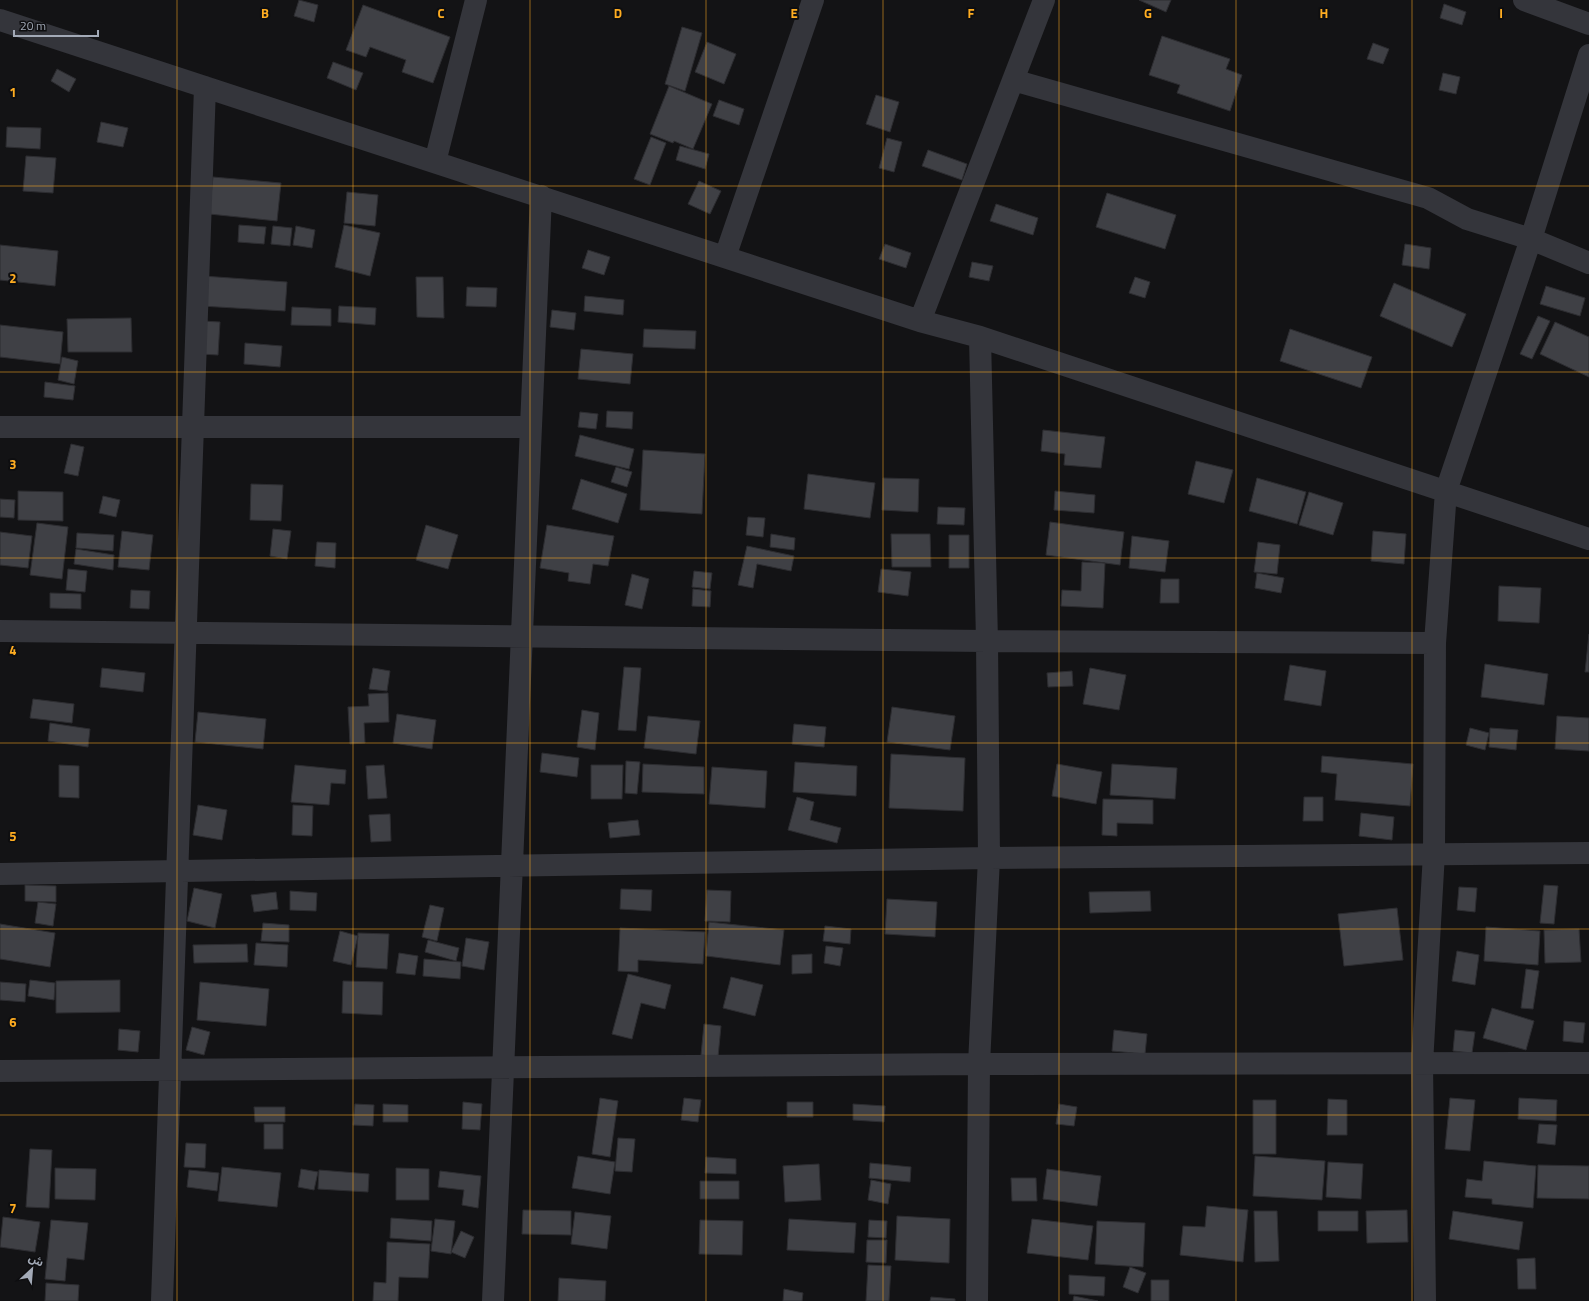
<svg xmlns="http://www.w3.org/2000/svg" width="1589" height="1301" font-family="'Titillium Web','Noto Sans Arabic',sans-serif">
	<rect width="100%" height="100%" fill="#131315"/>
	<path fill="#3f4045" stroke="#2d2d31" d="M299 0 318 5 314 22 294 16Z
		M1139 0H1171L1166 12Z
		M1444 4 1466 12 1462 25 1440 18Z
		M363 5 450 37 433 83 402 72 406 60 370 47 366 57 346 50Z
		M682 27 702 33 685 91 665 84Z
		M1162 36 1230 59 1226 69 1242 75 1230 111 1177 93 1180 85 1149 75Z
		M707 42 736 54 724 84 695 72Z
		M1373 43 1389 49 1383 64 1367 59Z
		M333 62 363 73 356 90 327 78Z
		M57 69 76 79 69 92 51 81Z
		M1443 73 1460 77 1456 94 1439 90Z
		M669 86 712 104 693 149 674 141 673 143 650 134Z
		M876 95 899 102 890 132 866 124Z
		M719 100 744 109 739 125 713 116Z
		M101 122 128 128 123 147 97 142Z
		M7 127 41 128 40 149 6 147Z
		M651 137 666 143 650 185 634 179Z
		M887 138 902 142 894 172 879 168Z
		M680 146 709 154 705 169 676 160Z
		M928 150 967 164 962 180 922 166Z
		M26 156 56 158 53 193 23 191Z
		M213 177 281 183 277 221 209 214Z
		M699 181 721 191 710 214 688 204Z
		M347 192 378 195 375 226 344 223Z
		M1107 193 1176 215 1165 249 1096 227Z
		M996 204 1038 218 1033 235 990 221Z
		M239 225 266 227 264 244 238 242Z
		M344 225 380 233 370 276 335 267Z
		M273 226 292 228 290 246 271 244Z
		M296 226 315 230 312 248 293 245Z
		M885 244 911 253 906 268 879 259Z
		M1405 244 1431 248 1429 269 1402 265Z
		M0 245 58 251 55 286 0 280Z
		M588 250 610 257 604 275 582 268Z
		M972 262 993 266 989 281 969 277Z
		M203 276 287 282 285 311 201 306Z
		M416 277H443L444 318 417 317Z
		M1135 277 1150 282 1145 298 1129 293Z
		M1394 283 1466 314 1452 347 1380 316Z
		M1546 286 1585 298 1580 316 1540 304Z
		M467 287 497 288 496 307 466 306Z
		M585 296 624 300 623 315 584 311Z
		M339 306 376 308 375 325 338 322Z
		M292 307 331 309V326L291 325Z
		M552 310 576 313 574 330 550 327Z
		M1538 316 1550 321 1532 359 1520 354Z
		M131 318 132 352H68L67 319Z
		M202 321 220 322 218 355 200 354Z
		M1555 322 1589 337V377L1540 354Z
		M0 325 63 332 60 364 0 357Z
		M644 329 696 331 695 349 643 347Z
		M1290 329 1372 357 1361 388 1280 361Z
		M245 343 282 346 280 367 244 364Z
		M581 349 633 354 630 384 578 379Z
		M62 357 78 361 74 384 58 380Z
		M45 382 75 386 73 400 44 397Z
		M607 411 633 412 632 429 606 427Z
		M580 412 598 414 596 429 578 427Z
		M1043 430 1105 437 1101 468 1064 465 1065 454 1041 451Z
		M580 435 634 449 629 469 575 456Z
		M71 444 84 447 78 476 64 473Z
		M643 450 705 454 702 514 640 510Z
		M1196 461 1233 470 1224 503 1188 494Z
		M616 467 632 472 627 487 611 482Z
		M808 474 875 483 870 518 804 509Z
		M883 478 919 479 918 512 882 510Z
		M1257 478 1306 492 1297 524 1249 511Z
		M581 479 627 494 618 523 572 509Z
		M251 484 283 485 281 521 250 520Z
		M18 491 63 492V521L18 520Z
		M1055 491 1095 495 1094 513 1054 510Z
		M1309 492 1343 503 1333 535 1299 525Z
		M103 496 120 500 116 517 99 513Z
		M0 499 15 500 14 518 0 517Z
		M938 507 965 508 964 525 937 524Z
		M748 517 765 518 763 537 746 535Z
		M1050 522 1124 532 1120 565 1046 555Z
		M37 523 68 527 62 579 30 575Z
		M426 525 458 535 448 569 416 560Z
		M547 525 614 536 608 566 593 564 590 584 568 581 569 573 540 568Z
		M273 529 291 531 287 559 270 556Z
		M122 531 153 535 149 570 118 567Z
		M1373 531 1406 534 1404 564 1371 561Z
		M0 532 32 536 28 568 0 565Z
		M77 533 114 535 113 551 76 548Z
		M771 534 795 538 794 550 770 547Z
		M891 534H930L931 567H892Z
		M949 535H969V568H949Z
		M1132 536 1169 541 1165 572 1129 568Z
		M317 542 336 543 335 568 315 566Z
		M1258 542 1280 545 1277 574 1254 572Z
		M747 546 794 556 791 571 757 564 753 588 738 585Z
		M76 549 114 555 113 570 74 564Z
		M1082 562 1105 563 1103 608 1061 606 1062 590 1081 591Z
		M68 569 87 571 85 592 66 590Z
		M881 569 911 572 908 596 878 592Z
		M694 571 712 573 710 589 692 587Z
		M1257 573 1284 578 1281 593 1255 588Z
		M632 574 649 579 642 609 625 605Z
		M1161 579H1179V603H1160Z
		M1499 586 1541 588 1539 623 1498 621Z
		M693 589 711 591 710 607 692 606Z
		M131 590 150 591 149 609 130 608Z
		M50 593 81 594V609L50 608Z
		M1589 634V672H1585Z
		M1485 664 1548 674 1544 705 1481 697Z
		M1290 665 1326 671 1321 706 1284 700Z
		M624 667 641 668 636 731 618 730Z
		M102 668 145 673 143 692 100 687Z
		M373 668 390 671 387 691 369 689Z
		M1090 668 1126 675 1119 710 1083 704Z
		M1072 671 1073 686 1048 687 1047 673Z
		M388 693 389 722 364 723 365 743 350 744 348 707 369 706 368 694Z
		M33 699 74 704 72 723 30 718Z
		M892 707 955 716 950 750 887 742Z
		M582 710 599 713 595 750 577 747Z
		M198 712 266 719 263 749 195 742Z
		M397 714 436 720 432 749 393 743Z
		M648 716 700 721 696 754 644 748Z
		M1557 716 1589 718V751L1555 749Z
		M50 723 90 729 88 747 48 741Z
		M794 724 826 727 824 747 792 744Z
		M1470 728 1489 733 1485 750 1466 745Z
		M1490 728 1518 730 1516 750 1489 747Z
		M542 753 579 758 577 777 540 772Z
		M891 754 965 758 963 811 889 808Z
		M1322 756 1413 764 1410 806 1335 800 1337 774 1321 772Z
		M626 761 640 762 637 794 625 793Z
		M795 762 857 766 856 796 793 792Z
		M643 764 704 767V794L642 792Z
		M1057 764 1102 772 1096 804 1052 796Z
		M1112 764 1177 768 1175 799 1110 795Z
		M59 765 79 766V798L59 797Z
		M295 765 346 770 345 784 331 783 329 805 291 802Z
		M384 765 387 798 368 799 366 766Z
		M591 765H623L622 799H591Z
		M712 767 767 771 765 808 709 804Z
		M797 797 814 802 810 820 841 828 837 843 788 830Z
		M1304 797H1323V821H1303Z
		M1103 799 1153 800V824L1117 823V836L1102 835Z
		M198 805 227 810 222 840 193 835Z
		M293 805 313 806 312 836 292 835Z
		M1361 813 1394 817 1392 840 1359 836Z
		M390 814 391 841 371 842 369 815Z
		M638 820 640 835 610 838 608 823Z
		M25 885 56 886V902L25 901Z
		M1544 885 1558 886 1554 924 1540 923Z
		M1459 887 1477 888 1475 912 1457 910Z
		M194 888 222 894 215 928 187 921Z
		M621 889 652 890 651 911 620 909Z
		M707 890 731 891 730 922 705 921Z
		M290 891 317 893 316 911 290 910Z
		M1150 891 1151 911 1090 913 1089 892Z
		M276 892 278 909 254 912 251 895Z
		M887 899 937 902 935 937 885 934Z
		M38 902 56 904 53 926 35 923Z
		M430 905 444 908 437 941 422 937Z
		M1397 908 1403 960 1344 966 1338 914Z
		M709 922 784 930 780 965 706 956Z
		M263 923 289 925V942L261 941Z
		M0 924 55 933 50 967 0 959Z
		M825 926 851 929 850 944 823 941Z
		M1486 927 1540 931 1538 965 1484 961Z
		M620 928 705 932 703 964 638 960V972L618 971Z
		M1579 929 1581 962 1545 963 1544 930Z
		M340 931 358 936 351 965 333 961Z
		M358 933 389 934 387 969 356 967Z
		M466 938 489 942 484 970 462 966Z
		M428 940 459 948 456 961 425 952Z
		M256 943 288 945 287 967 254 965Z
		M247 944 248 962 194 963 193 945Z
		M826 946 843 948 840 966 824 963Z
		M1457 951 1479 955 1475 985 1452 981Z
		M399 953 418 956 415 975 396 973Z
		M812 954V973L792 974V955Z
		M424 959 461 962 460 979 423 976Z
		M1526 969 1539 971 1533 1009 1521 1008Z
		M628 974 671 985 665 1009 641 1003 632 1039 612 1034Z
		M731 977 763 985 755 1016 723 1008Z
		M30 980 55 983 54 1000 28 996Z
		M120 980V1012L56 1013V981Z
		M343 981 383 982 382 1015 342 1013Z
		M0 982 26 984 25 1002 0 1000Z
		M200 982 269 989 266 1026 197 1020Z
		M1492 1008 1534 1021 1526 1050 1483 1038Z
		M1564 1021 1585 1023 1583 1043 1563 1041Z
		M704 1024 721 1026 718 1057 701 1055Z
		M192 1027 210 1032 204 1055 186 1050Z
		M119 1029 140 1031 138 1052 118 1050Z
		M1114 1030 1147 1034 1145 1054 1112 1051Z
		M1455 1030 1475 1032 1472 1053 1453 1051Z
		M600 1098 618 1101 610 1157 592 1154Z
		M684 1098 701 1100 698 1122 681 1120Z
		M1450 1098 1475 1100 1470 1151 1445 1149Z
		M1519 1098 1557 1100 1556 1121 1518 1119Z
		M1328 1099 1347 1100V1135H1327Z
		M1253 1100H1276V1154H1253Z
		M463 1102 482 1104 480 1130 462 1129Z
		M787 1102H813V1117H787Z
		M355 1104 374 1105 373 1126 353 1125Z
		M383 1104 408 1105V1122H383Z
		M853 1104 885 1106 884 1122 853 1120Z
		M1059 1104 1077 1107 1074 1126 1056 1124Z
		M254 1107H285V1122H255Z
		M264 1124H283V1149H264Z
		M1539 1124 1557 1125 1555 1145 1537 1143Z
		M618 1138 635 1139 632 1172 615 1171Z
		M186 1143 206 1144 205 1168 184 1167Z
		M30 1149 52 1150 49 1208 26 1207Z
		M578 1156 615 1162 610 1194 572 1188Z
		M1255 1156 1325 1161 1322 1200 1253 1196Z
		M706 1157 736 1159V1174L705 1173Z
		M1484 1161 1536 1166 1533 1208 1492 1204V1199L1465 1197 1467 1179 1482 1181Z
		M1328 1162 1363 1164 1361 1199 1326 1197Z
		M870 1163 911 1167 910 1182 869 1178Z
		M819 1164 821 1200 785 1202 783 1166Z
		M1538 1165 1589 1166V1199L1537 1198Z
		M222 1167 281 1173 277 1207 218 1201Z
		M55 1168 96 1169 95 1200 55 1199Z
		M396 1168 429 1169V1200H396Z
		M301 1169 318 1172 314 1190 298 1187Z
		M1047 1169 1101 1176 1097 1206 1043 1199Z
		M189 1170 219 1173 217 1191 187 1187Z
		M319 1170 369 1174 368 1192 318 1189Z
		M440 1171 481 1176 478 1208 462 1205 464 1190 438 1187Z
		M1011 1178H1036L1037 1201H1012Z
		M871 1180 891 1184 888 1204 868 1200Z
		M700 1181H739V1199H700Z
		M1207 1206 1248 1210 1243 1262 1180 1255 1183 1226 1205 1227Z
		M523 1210 571 1211V1235L522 1234Z
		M1407 1210 1408 1242 1367 1243 1366 1211Z
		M1254 1211H1277L1279 1261 1255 1262Z
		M1318 1211H1358V1231H1318Z
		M1453 1211 1523 1222 1519 1250 1449 1239Z
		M575 1212 611 1216 607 1249 571 1244Z
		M897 1216 950 1219 949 1263 895 1260Z
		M3 1217 40 1222 35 1252 0 1247Z
		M391 1218 432 1221 431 1241 390 1238Z
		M435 1219 455 1221 451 1254 431 1251Z
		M789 1219 856 1223 854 1253 787 1250Z
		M1032 1219 1093 1226 1088 1260 1027 1253Z
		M51 1220 88 1223 84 1260 67 1258 65 1281 45 1279Z
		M700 1220 743 1221 742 1255 699 1254Z
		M869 1220 887 1221 886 1238 868 1237Z
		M1097 1221 1145 1223 1143 1267 1095 1264Z
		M461 1231 474 1237 465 1258 451 1252Z
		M867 1240H887L886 1263 866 1262Z
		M387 1242 430 1244 428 1278 399 1277 398 1301H373L374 1282 386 1283Z
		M1535 1258 1536 1289H1518L1517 1259Z
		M868 1265 891 1266 889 1301H866Z
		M1130 1267 1146 1273 1138 1293 1123 1287Z
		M1069 1275 1105 1277 1104 1296 1069 1294Z
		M559 1278 606 1281 605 1301H558Z
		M1151 1280H1169V1301H1151Z
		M46 1283 79 1285 78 1301H45Z
		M784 1289 803 1293 802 1301H783Z
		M1074 1296 1098 1301H1073Z
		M931 1297 955 1299V1301H930Z"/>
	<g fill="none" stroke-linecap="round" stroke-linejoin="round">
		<path stroke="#34353b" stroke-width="22" d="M1524 0 1589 24
			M0 20 920 321 980 337 1589 539
			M1013 80 1428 198 1467 219 1531 239 1589 263
			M435 162 476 0
			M725 257 813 0
			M920 321 1044 0
			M0 427H531
			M0 631 987 641 1435 643
			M0 874 989 858 1589 853
			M0 1071 979 1064 1589 1063
			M162 1301 205 87
			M493 1301 541 196
			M977 1301 979 1064 989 858 987 641 980 337
			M1425 1301 1422 1064 1434 853 1435 643 1446 491 1531 239 1589 55"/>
	</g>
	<path fill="none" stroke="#ffad21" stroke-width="1" stroke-opacity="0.55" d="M177 0V1301M353 0V1301M530 0V1301M706 0V1301M883 0V1301M1059 0V1301M1236 0V1301M1412 0V1301M0 186H1589M0 372H1589M0 558H1589M0 743H1589M0 929H1589M0 1115H1589"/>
	<g font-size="13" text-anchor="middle" font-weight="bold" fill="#ffad21" stroke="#0e0e10" stroke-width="4" stroke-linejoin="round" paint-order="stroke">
		<text x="265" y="18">B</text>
		<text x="441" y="18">C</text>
		<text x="618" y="18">D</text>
		<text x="794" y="18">E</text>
		<text x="971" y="18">F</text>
		<text x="1148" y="18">G</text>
		<text x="1324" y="18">H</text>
		<text x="1501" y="18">I</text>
		<text x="13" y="97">1</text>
		<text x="13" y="283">2</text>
		<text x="13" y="469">3</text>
		<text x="13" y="655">4</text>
		<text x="13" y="841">5</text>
		<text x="13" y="1027">6</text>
		<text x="13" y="1213">7</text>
	</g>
	<g transform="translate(32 1269) rotate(26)" stroke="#0e0e10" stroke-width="3" paint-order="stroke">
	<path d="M0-3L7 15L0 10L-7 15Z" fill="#a3aab7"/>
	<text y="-6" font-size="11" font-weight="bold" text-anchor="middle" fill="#a3aab7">ش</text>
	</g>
	<path d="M14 30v6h84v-6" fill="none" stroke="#a3aab7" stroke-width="2"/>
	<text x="20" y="30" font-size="12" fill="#a3aab7" stroke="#0e0e10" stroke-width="3" paint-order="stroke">20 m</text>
</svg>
